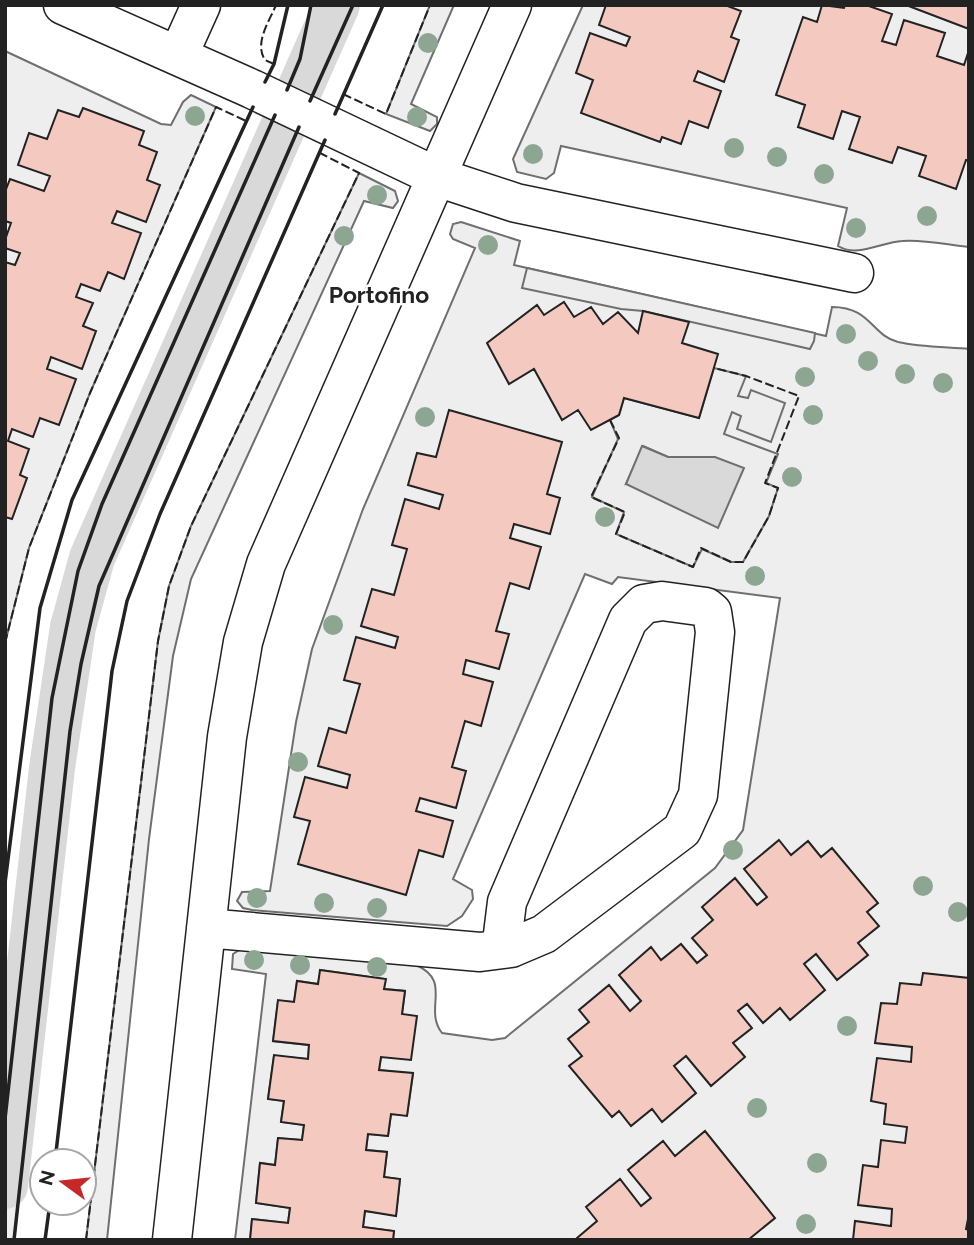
<svg xmlns="http://www.w3.org/2000/svg" width="974" height="1245" font-family="Raleway,sans-serif">
	<rect width="100%" height="100%" fill="#fff"/>
	<path fill="#eee" stroke="#6f6f6f" stroke-width="2" d="M323 5H353L99 586 81 664 70 731 14 1240H5V1119L52 698 78 571 102 504Z
		M430 5H454L411 104 437 117V124L430 131 386 114Z
		M583 5H969V247C948 245 923 239 902 241 882 242 857 258 838 246L847 208 561 146 554 173 546 179 517 172 513 159Z
		M5 51 161 124 171 125 183 102 191 95 216 107 90 393 29 548 5 643Z
		M359 173 395 191 398 201 393 208 364 201 191 579 173 656 149 839 107 1240H86L158 641 169 586 191 526Z
		M461 222 520 241 514 265 826 336 832 307C871 307 871 335 898 342 920 347 946 347 969 349V1240H393L394 1231 363 1227 365 1211 396 1215 400 1179 384 1177 387 1152 366 1150 368 1134 388 1136 391 1114 407 1115 413 1074 379 1070 381 1057 402 1014 405 991 384 989 385 979 321 970 318 984 297 981 294 1002 278 1001 273 1041 309 1045 308 1059 274 1056 268 1099 284 1101 281 1122 304 1125 302 1140 278 1138 275 1165 260 1163 256 1203 290 1208 288 1223 252 1219 250 1240H235L266 974 232 969 233 954 241 949 416 965C453 981 423 1009 442 1033L492 1040 505 1038 715 868 743 830 780 598 618 577 612 584 585 574 453 879 472 890 473 899 462 916 447 926 252 910 243 908 237 901 242 892 270 891 296 722 312 649 363 509 475 248 453 239 450 234 453 224Z"/>
	<path fill="#ededed" stroke="#6f6f6f" stroke-width="2" fill-rule="evenodd" d="M527 268 815 333 814 341 810 349 643 311 621 309 522 288Z
		M714 368 746 376 738 396 748 398 751 390 785 403 771 442 737 429 741 416 732 412 724 434 778 454 766 483 778 488 769 516 743 562H731L702 549 693 567 616 534 624 512 592 497 618 439 610 420 619 415 624 398 699 418ZM643 446 668 457H715L626 484Z"/>
	<path fill="#d9d9d9" stroke="#6f6f6f" stroke-width="2" d="M642 446 668 457H715L744 468 718 528 626 484Z"/>
	<g fill="none" stroke-linecap="round" stroke-linejoin="round">
		<path stroke="#d9d9d9" stroke-width="46" d="M5 1186 52 768 73 627 92 558 337 5"/>
	</g>
	<path fill="#f3c9c0" stroke="#222" stroke-width="2" d="M606 5H725L741 11 731 37 739 40 724 82 698 71 694 81 721 91 708 128 689 121 681 144 662 137 660 142 581 113 593 80 576 73 590 33 626 46 630 37 599 25Z
		M822 5 844 8 845 5H866L892 14 882 41 896 45 904 20 945 33 937 56 964 65 969 50V161L966 160 956 189 919 176 926 156 898 147 892 163 849 149 860 117 842 111 833 139 798 127 805 105 776 95 803 17 817 22Z
		M906 5H969V29Z
		M83 108 144 131 139 145 157 152 147 180 160 185 146 222 117 211 112 223 141 233 124 279 108 272 100 291 81 284 76 297 93 303 83 326 96 331 82 369 51 357 47 369 76 379 59 425 40 418 33 437 12 429 8 441 29 449 20 475 27 478 12 519 5 517V262L15 265 20 253 5 248V240L11 223 5 221V192L10 179 44 191 50 176 18 165 29 133 47 139 58 110 79 117Z
		M564 302 574 317 591 307 603 324 618 312 638 333 643 311 689 322 682 343 718 354 699 418 624 398 619 415 591 430 578 410 562 420 534 369 509 384 487 343 537 305 544 315Z
		M449 410 562 442 547 494 560 498 550 534 514 524 510 538 541 547 529 589 510 583 496 631 509 634 499 669 466 660 463 674 493 682 481 726 465 721 452 767 466 771 456 808 420 798 416 811 453 821 443 857 419 850 406 895 298 864 310 821 294 817 305 777 347 788 350 775 318 766 329 728 346 733 360 684 344 680 356 637 395 648 398 637 361 626 372 589 394 595 407 549 392 545 405 499 439 509 443 495 408 485 417 453 436 457Z
		M779 840 791 855 808 841 821 857 832 848 878 903 867 912 879 926 858 943 868 955 837 980 816 954 804 964 825 990 790 1020 780 1008 763 1023 747 1004 738 1011 752 1028 733 1043 745 1057 711 1086 686 1056 674 1066 696 1093 662 1122 652 1109 631 1126 619 1111 612 1117 569 1066 582 1056 568 1039 589 1022 579 1010 609 985 630 1011 641 1001 619 975 651 947 661 960 681 944 697 963 707 955 692 938 713 920 702 907 735 878 757 905 767 897 744 869Z
		M320 970 386 979 384 989 405 991 402 1014 417 1016 411 1060 381 1057 379 1070 413 1073 407 1116 391 1114 388 1136 368 1134 366 1150 387 1152 384 1177 400 1179 396 1216 365 1211 363 1227 394 1231 393 1240H250L252 1219 288 1223 290 1208 256 1203 260 1163 275 1165 278 1138 302 1140 304 1125 281 1122 284 1101 268 1099 274 1055 308 1059 309 1045 273 1041 278 1000 294 1002 297 981 318 984Z
		M923 973 969 978V1214L966 1229 969 1230V1240H853L855 1221 891 1226 892 1209 858 1205 863 1165 878 1167 881 1140 905 1143 907 1127 884 1124 886 1104 871 1101 877 1058 911 1062 912 1047 875 1043 881 1003 897 1004 900 983 921 985Z
		M705 1131 775 1218 748 1240H578L577 1238 597 1221 586 1207 620 1179 641 1206 651 1198 628 1170 663 1141 675 1156Z"/>
	<g fill="none" stroke-linecap="round" stroke-linejoin="round">
		<defs>
			<path id="minor" d="M63 5 252 89 437 177 516 203 854 273
				M178 56 201 5
				M206 928 480 952 511 948 544 934 682 830 698 795 715 632 712 612 706 607 662 601 644 604 628 620 507 902 503 934 511 948
				M172 1240 227 737 243 642 266 564 512 5"/>
		</defs>
		<use href="#minor" stroke="#222" stroke-width="41"/>
		<use href="#minor" stroke="#fff" stroke-width="38"/>
		<path stroke="#222" stroke-width="2" stroke-dasharray="9 3.5" stroke-linecap="butt" d="M274 64 265 60C254 43 269 22 276 5
			M343 94 386 114 430 5
			M610 420 619 438 591 497 625 512 616 534 693 567 701 548 731 562H743L769 516 778 488 765 483 799 396 746 376 714 368
			M5 643 29 548 90 393 216 107 246 121
			M86 1240 158 641 169 586 191 526 359 173 320 153"/>
		<path stroke="#222" stroke-width="3.5" d="M265 82 274 64 288 5
			M287 90 300 59 311 5
			M310 101 353 5
			M335 114 383 5
			M5 883 40 608 72 500 253 107
			M5 1119 52 698 78 571 102 504 275 115
			M55 1161 112 671 127 601 160 514 325 140
			M14 1240 70 731 81 664 99 586 299 127
			M45 1240 50 1203"/>
	</g>
	<g fill="#8da692">
		<circle cx="428" cy="43" r="10"/>
		<circle cx="195" cy="116" r="10"/>
		<circle cx="417" cy="117" r="10"/>
		<circle cx="734" cy="148" r="10"/>
		<circle cx="533" cy="154" r="10"/>
		<circle cx="777" cy="157" r="10"/>
		<circle cx="824" cy="174" r="10"/>
		<circle cx="377" cy="195" r="10"/>
		<circle cx="927" cy="216" r="10"/>
		<circle cx="856" cy="228" r="10"/>
		<circle cx="344" cy="236" r="10"/>
		<circle cx="488" cy="245" r="10"/>
		<circle cx="846" cy="334" r="10"/>
		<circle cx="868" cy="361" r="10"/>
		<circle cx="905" cy="374" r="10"/>
		<circle cx="805" cy="377" r="10"/>
		<circle cx="943" cy="383" r="10"/>
		<circle cx="813" cy="415" r="10"/>
		<circle cx="425" cy="417" r="10"/>
		<circle cx="792" cy="477" r="10"/>
		<circle cx="605" cy="517" r="10"/>
		<circle cx="755" cy="576" r="10"/>
		<circle cx="333" cy="625" r="10"/>
		<circle cx="298" cy="762" r="10"/>
		<circle cx="733" cy="850" r="10"/>
		<circle cx="923" cy="886" r="10"/>
		<circle cx="257" cy="898" r="10"/>
		<circle cx="324" cy="903" r="10"/>
		<circle cx="377" cy="908" r="10"/>
		<circle cx="958" cy="912" r="10"/>
		<circle cx="254" cy="960" r="10"/>
		<circle cx="300" cy="965" r="10"/>
		<circle cx="377" cy="967" r="10"/>
		<circle cx="847" cy="1026" r="10"/>
		<circle cx="757" cy="1108" r="10"/>
		<circle cx="817" cy="1163" r="10"/>
		<circle cx="806" cy="1224" r="10"/>
	</g>
	<g text-anchor="middle" stroke-width="5" stroke-linejoin="round" paint-order="stroke">
		<g font-size="23" font-weight="bold" fill="#222" stroke="#fff">
			<text x="379" y="303">Portofino</text>
		</g>
	</g>
	<rect width="974" height="1245" fill="none" stroke="#222222" stroke-width="14"/>
	<g transform="translate(63 1182) rotate(285)"><circle r="33" fill="#ffffff" stroke="#a7a7a7" stroke-width="2"/>
	<path d="M0-5L12 26L0 18L-12 26Z" fill="#c62828"/>
	<text y="-10" font-size="19" font-weight="bold" text-anchor="middle" fill="#222222">N</text>
	</g>
</svg>
